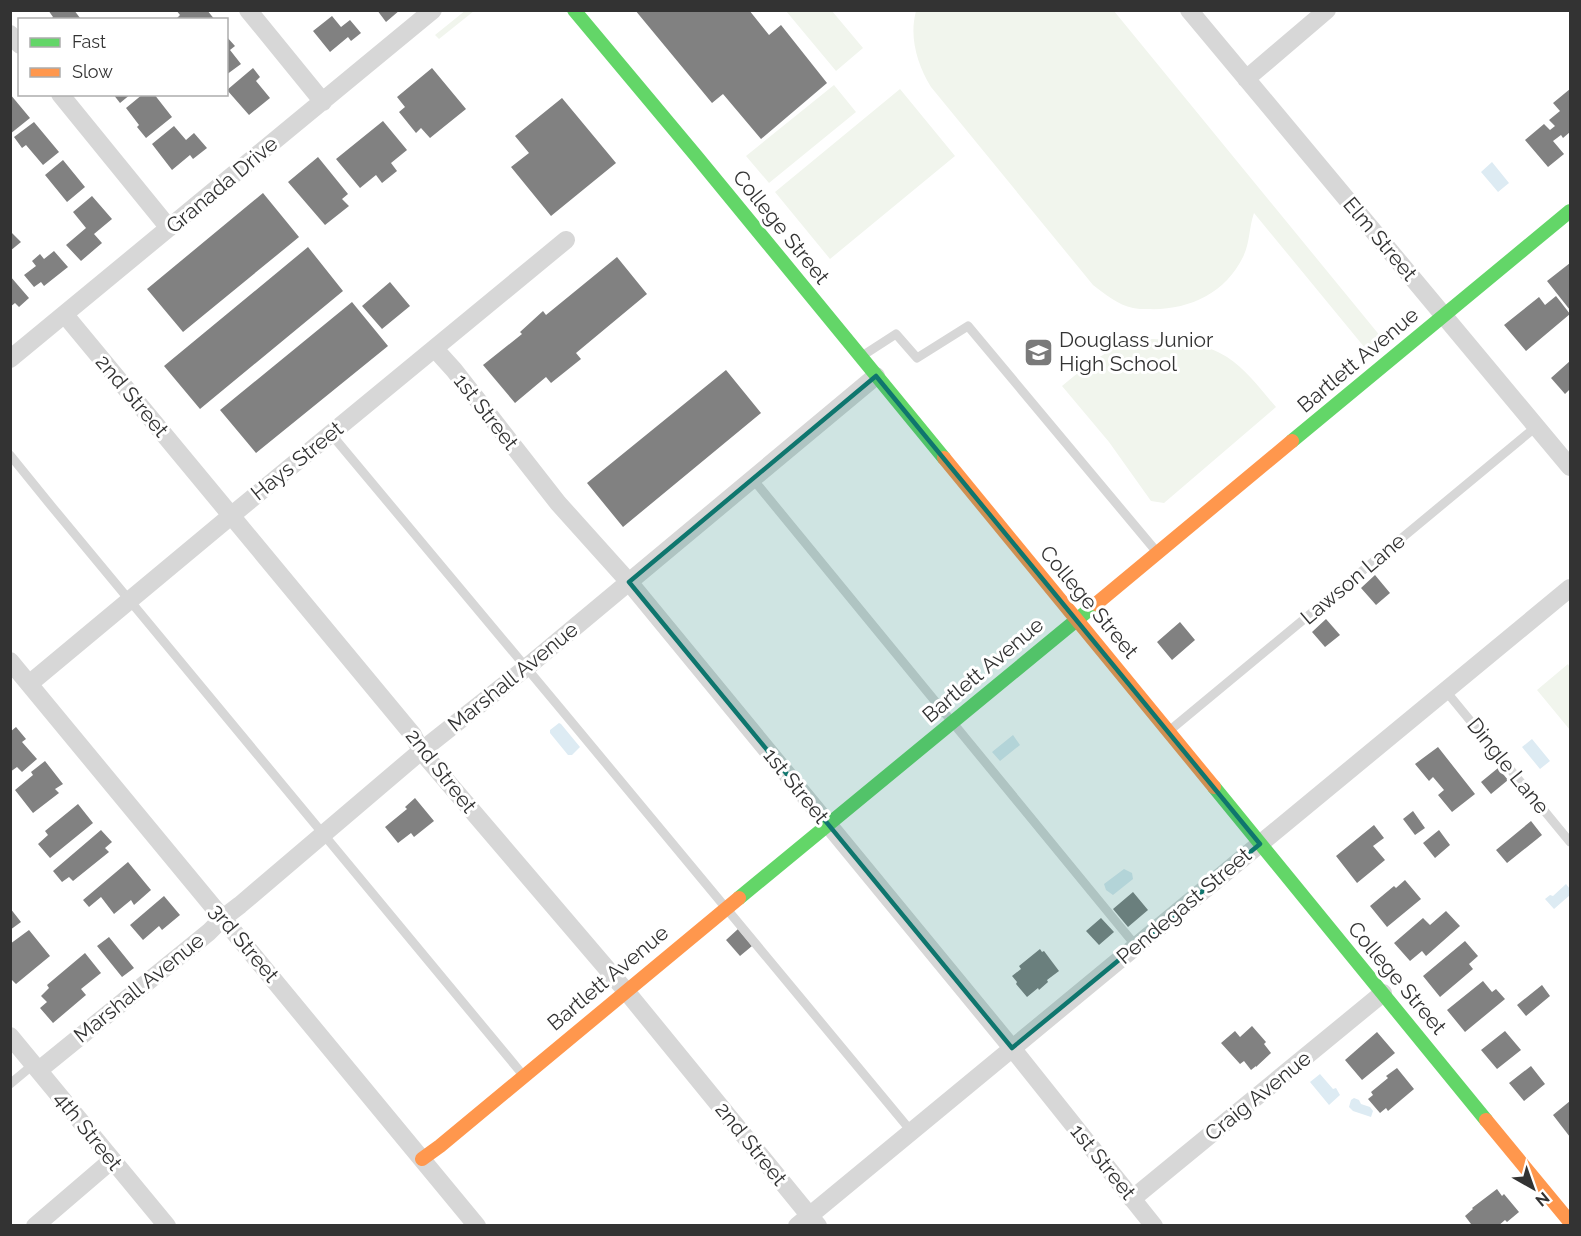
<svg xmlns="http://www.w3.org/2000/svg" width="1581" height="1236" font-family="Raleway,sans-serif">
	<rect width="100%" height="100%" fill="#fff"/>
	<path fill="#f1f5ed" d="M466 10 474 11 439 39 435 35Z
		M786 11H832L863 48 836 71Z
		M916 11H1114L1381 337 1365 348 1254 213C1249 227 1250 243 1243 257 1225 294 1187 311 1147 309 1143 309 1137 309 1133 308 1118 305 1105 294 1093 285L931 87C917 64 909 37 916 11Z
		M834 85 856 112 769 183 746 156Z
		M900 89 955 156 830 259 775 192Z
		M1153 339C1176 340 1207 344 1227 357 1246 369 1261 390 1276 407L1164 503 1151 501 1109 442 1062 386C1081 370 1102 353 1125 343 1134 340 1144 340 1153 339Z
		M1568 664 1570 668V730L1537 690Z"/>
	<path fill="#ddebf3" d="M1492 162 1509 183 1498 192 1481 172Z
		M559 723 561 724 580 747 572 755H568L550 733V730Z
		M1013 735 1020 745 1000 761 992 752Z
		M1532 739 1550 761 1540 769 1522 747Z
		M1124 869 1132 873 1133 879 1113 895 1106 890 1104 884Z
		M1566 884 1570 889V895L1554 909 1545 899 1550 895 1553 896Z
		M1320 1074 1333 1089 1336 1088 1340 1095 1329 1105 1310 1082Z
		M1354 1098 1359 1100 1361 1104 1370 1107 1373 1111 1371 1117 1353 1111 1349 1107 1351 1100Z"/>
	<path fill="#818181" d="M48 10H74L80 18 77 20H50L53 17Z
		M176 10H207L215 20H175L180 15Z
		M377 10H400L386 22Z
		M635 10H749L769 35 781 25 827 83 761 139 723 94 712 103Z
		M332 16 341 27 350 20 361 33 351 41 348 37 330 52 313 31Z
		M226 36 235 46 230 50 241 64 226 75Z
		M253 68 260 77 256 81 270 98 249 115 227 90Z
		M432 68 466 109 430 138 421 128 416 133 399 112 405 107 397 97Z
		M1570 89V132L1563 138 1561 135 1553 141 1564 154 1548 167 1525 140 1544 124 1550 130 1555 126 1549 120 1560 111 1553 103Z
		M10 94 30 118 10 134Z
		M113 94H131L120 103Z
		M143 94H154L172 117 146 138 137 127 139 125 126 108Z
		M562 98 616 163 551 216 511 167 529 153 515 136Z
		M383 121 407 150 391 163 397 171 382 183 376 175 360 188 336 159Z
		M34 122 59 152 43 165 26 145 22 148 14 137Z
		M174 126 186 140 194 133 207 148 193 159 190 155 172 170 152 144Z
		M318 157 348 194 342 199 349 206 325 225 288 182Z
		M63 160 85 187 67 202 45 175Z
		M263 193 299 237 183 332 147 289Z
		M92 196 112 219 94 234 102 243 81 261 66 245 86 228 73 212Z
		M10 231 21 242 10 251Z
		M308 247 343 291 200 409 164 366Z
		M54 251 68 267 44 286 41 282 34 287 24 275 36 266 32 261 40 254 44 259Z
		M617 257 647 294 576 353 581 359 551 383 546 377 515 403 483 365 522 334 520 332 543 311 546 315Z
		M1570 263V310L1547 281Z
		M10 276 29 298 19 307 15 303 10 307Z
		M390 282 410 306 382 329 362 306Z
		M1556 296 1570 314 1526 351 1504 325 1539 297 1545 305Z
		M352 302 388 346 256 453 220 410Z
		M1570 361V389L1565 394 1551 378Z
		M726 370 761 413 623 527 587 483Z
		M1375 575 1390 593 1376 605 1361 588Z
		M1326 619 1340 635 1325 647 1312 632Z
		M1180 622 1195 640 1172 660 1157 642Z
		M16 727 26 739 22 742 37 759 22 772 17 767 10 772V732Z
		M1438 747 1475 794 1452 812 1438 795 1444 790 1433 777 1429 781 1415 764Z
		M45 761 63 784 55 789 59 793 33 813 15 790 33 775 31 772Z
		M1498 768 1508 780 1491 794 1481 782Z
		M415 798 434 821 414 837 411 833 398 843 385 827 407 809 405 807Z
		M78 804 93 823 50 858 38 844 48 835 45 831Z
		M1413 811 1425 828 1415 835 1403 819Z
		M1531 821 1542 835 1507 863 1496 850Z
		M1374 825 1384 838 1373 846 1385 860 1357 883 1336 856Z
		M101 830 112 842 105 848 109 852 73 881 69 877 62 882 53 871Z
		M1439 830 1450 845 1435 858 1423 843Z
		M128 862 151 890 134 905 131 900 114 914 101 897 89 907 83 900Z
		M1405 880 1421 899 1387 927 1370 906 1394 886 1396 888Z
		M1133 892 1148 910 1128 927 1113 909Z
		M164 896 180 915 162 930 159 926 143 940 130 925Z
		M10 908 21 922 10 930Z
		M1446 911 1460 926 1426 956 1422 951 1410 961 1394 943 1423 918 1430 925Z
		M1101 918 1114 932 1099 945 1086 931Z
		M738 929 752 946 740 956 726 940Z
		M29 930 50 956 16 984 10 978V944Z
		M109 937 134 968 122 977 97 946Z
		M1465 941 1478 956 1469 964 1473 969 1440 997 1423 976Z
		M1040 949 1042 952 1044 951 1059 971 1047 980 1048 982 1039 990 1038 988 1027 997 1016 984 1017 982 1012 976 1021 969 1019 966Z
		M85 953 101 973 81 989 86 995 53 1023 40 1008 47 1002 41 996 49 988 47 985Z
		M1483 981 1492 992 1496 989 1505 999 1465 1032 1447 1010Z
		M1542 985 1550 996 1526 1016 1517 1005Z
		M1252 1026 1266 1042 1264 1044 1271 1053 1256 1067V1066L1251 1070 1244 1061 1240 1064 1221 1043 1235 1031 1240 1037Z
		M1505 1031 1521 1050 1497 1069 1481 1050Z
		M1377 1032 1395 1053 1362 1080 1345 1060Z
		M1531 1066 1545 1084 1524 1101 1509 1083Z
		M1397 1068 1414 1089 1388 1111 1386 1108 1380 1113 1368 1099 1373 1095 1371 1092 1388 1078 1386 1076Z
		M1570 1101V1137L1553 1115Z
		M1497 1189 1502 1196 1504 1194 1519 1212 1507 1222 1505 1220 1498 1226H1468L1471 1224 1465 1216 1473 1209 1472 1208Z"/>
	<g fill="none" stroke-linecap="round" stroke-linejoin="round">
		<path stroke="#d7d7d7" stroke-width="9" d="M862 356 896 334 917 358 968 326 1156 551
			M331 434C526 665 717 899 911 1131
			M10 455 53 508 523 1075
			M752 478 1136 946
			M1445 690 1570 842
			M1169 731 1537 426
			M10 1084 34 1064"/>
		<path stroke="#d7d7d7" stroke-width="18" d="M248 10 323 102
			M1189 10 1570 467
			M10 34 20 45
			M1246 79 1327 10
			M60 94 169 228
			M65 315 413 735 421 751 626 991 818 1226
			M435 349 454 370 558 503 629 582 1012 1048 1154 1226
			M10 359 433 10
			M10 661 477 1226
			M29 684 232 515 566 240
			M10 1036 167 1226
			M39 1070 209 932 223 918 240 905 421 751 527 667 876 376
			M1132 1199 1383 993
			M35 1226 112 1160
			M797 1226 1570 588"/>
		<path stroke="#63d668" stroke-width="14" d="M574 10 697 157 944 458
			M1292 441 1570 211
			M1214 787 1486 1120
			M739 898 1096 604"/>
		<path stroke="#ff974d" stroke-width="14" d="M944 458 1214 787
			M1096 604 1292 441
			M1486 1120 1570 1222
			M422 1159 440 1146 739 898"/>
	</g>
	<path fill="#0f766e" fill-opacity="0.2" stroke="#0f766e" stroke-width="4.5" stroke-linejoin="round" d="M876 376 1260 844 1012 1048 629 582Z"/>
	<defs>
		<symbol id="school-square" viewBox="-11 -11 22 22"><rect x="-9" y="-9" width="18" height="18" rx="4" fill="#7a7a7a" stroke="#fff"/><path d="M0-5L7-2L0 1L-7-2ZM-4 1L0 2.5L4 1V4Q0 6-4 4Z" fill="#fff"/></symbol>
	</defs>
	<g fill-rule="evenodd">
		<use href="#school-square" x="1022" y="336" width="33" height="33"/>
	</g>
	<g text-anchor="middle" stroke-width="6" stroke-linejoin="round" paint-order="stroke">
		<g font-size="21" fill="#333" stroke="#fff">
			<text transform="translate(222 185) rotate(-40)" y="7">Granada Drive</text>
			<text transform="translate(781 227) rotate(51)" y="7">College Street</text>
			<text transform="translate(1380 239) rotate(50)" y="7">Elm Street</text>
			<text transform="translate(1358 360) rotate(-40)" y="7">Bartlett Avenue</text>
			<text transform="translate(132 396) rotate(50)" y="7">2nd Street</text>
			<text transform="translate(486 412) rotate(52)" y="7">1st Street</text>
			<text transform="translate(297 461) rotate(-39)" y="7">Hays Street</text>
			<text transform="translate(1353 579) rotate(-40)" y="7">Lawson Lane</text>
			<text transform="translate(1089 602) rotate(50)" y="7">College Street</text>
			<text transform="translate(983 670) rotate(-40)" y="7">Bartlett Avenue</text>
			<text transform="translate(513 677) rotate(-39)" y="7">Marshall Avenue</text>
			<text transform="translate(1508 766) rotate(51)" y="7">Dingle Lane</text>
			<text transform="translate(441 771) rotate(52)" y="7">2nd Street</text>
			<text transform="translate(796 786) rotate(51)" y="7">1st Street</text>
			<text transform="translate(1184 906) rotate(-40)" y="7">Pendegast Street</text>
			<text transform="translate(244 943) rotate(50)" y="7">3rd Street</text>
			<text transform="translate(608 978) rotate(-40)" y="7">Bartlett Avenue</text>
			<text transform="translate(1397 978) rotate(50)" y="7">College Street</text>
			<text transform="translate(139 988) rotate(-39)" y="7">Marshall Avenue</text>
			<text transform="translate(1258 1096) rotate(-39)" y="7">Craig Avenue</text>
			<text transform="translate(88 1131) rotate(51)" y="7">4th Street</text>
			<text transform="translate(751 1144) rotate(51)" y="7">2nd Street</text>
			<text transform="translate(1103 1162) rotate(51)" y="7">1st Street</text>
		</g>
		<g font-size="21" fill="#333" stroke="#fff" text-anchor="start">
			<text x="1059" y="347">Douglass Junior<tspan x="1059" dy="24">High School</tspan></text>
		</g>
	</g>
	<rect width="1581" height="1236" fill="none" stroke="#333333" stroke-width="24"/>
	<rect x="18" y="18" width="210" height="78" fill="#ffffff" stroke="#adadad" stroke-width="1.5"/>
	<rect x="30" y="38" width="30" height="9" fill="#63d668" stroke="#adadad" stroke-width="1.5"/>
	<text x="72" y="48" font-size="18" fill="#333333">Fast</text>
	<rect x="30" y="68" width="30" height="9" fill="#ff974d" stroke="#adadad" stroke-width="1.5"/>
	<text x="72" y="78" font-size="18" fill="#333333">Slow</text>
	<g transform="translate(1533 1188) rotate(140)" stroke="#ffffff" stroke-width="4.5" paint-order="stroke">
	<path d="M0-4.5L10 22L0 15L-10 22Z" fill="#333333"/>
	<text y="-9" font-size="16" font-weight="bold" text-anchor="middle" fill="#333333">N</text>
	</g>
</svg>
